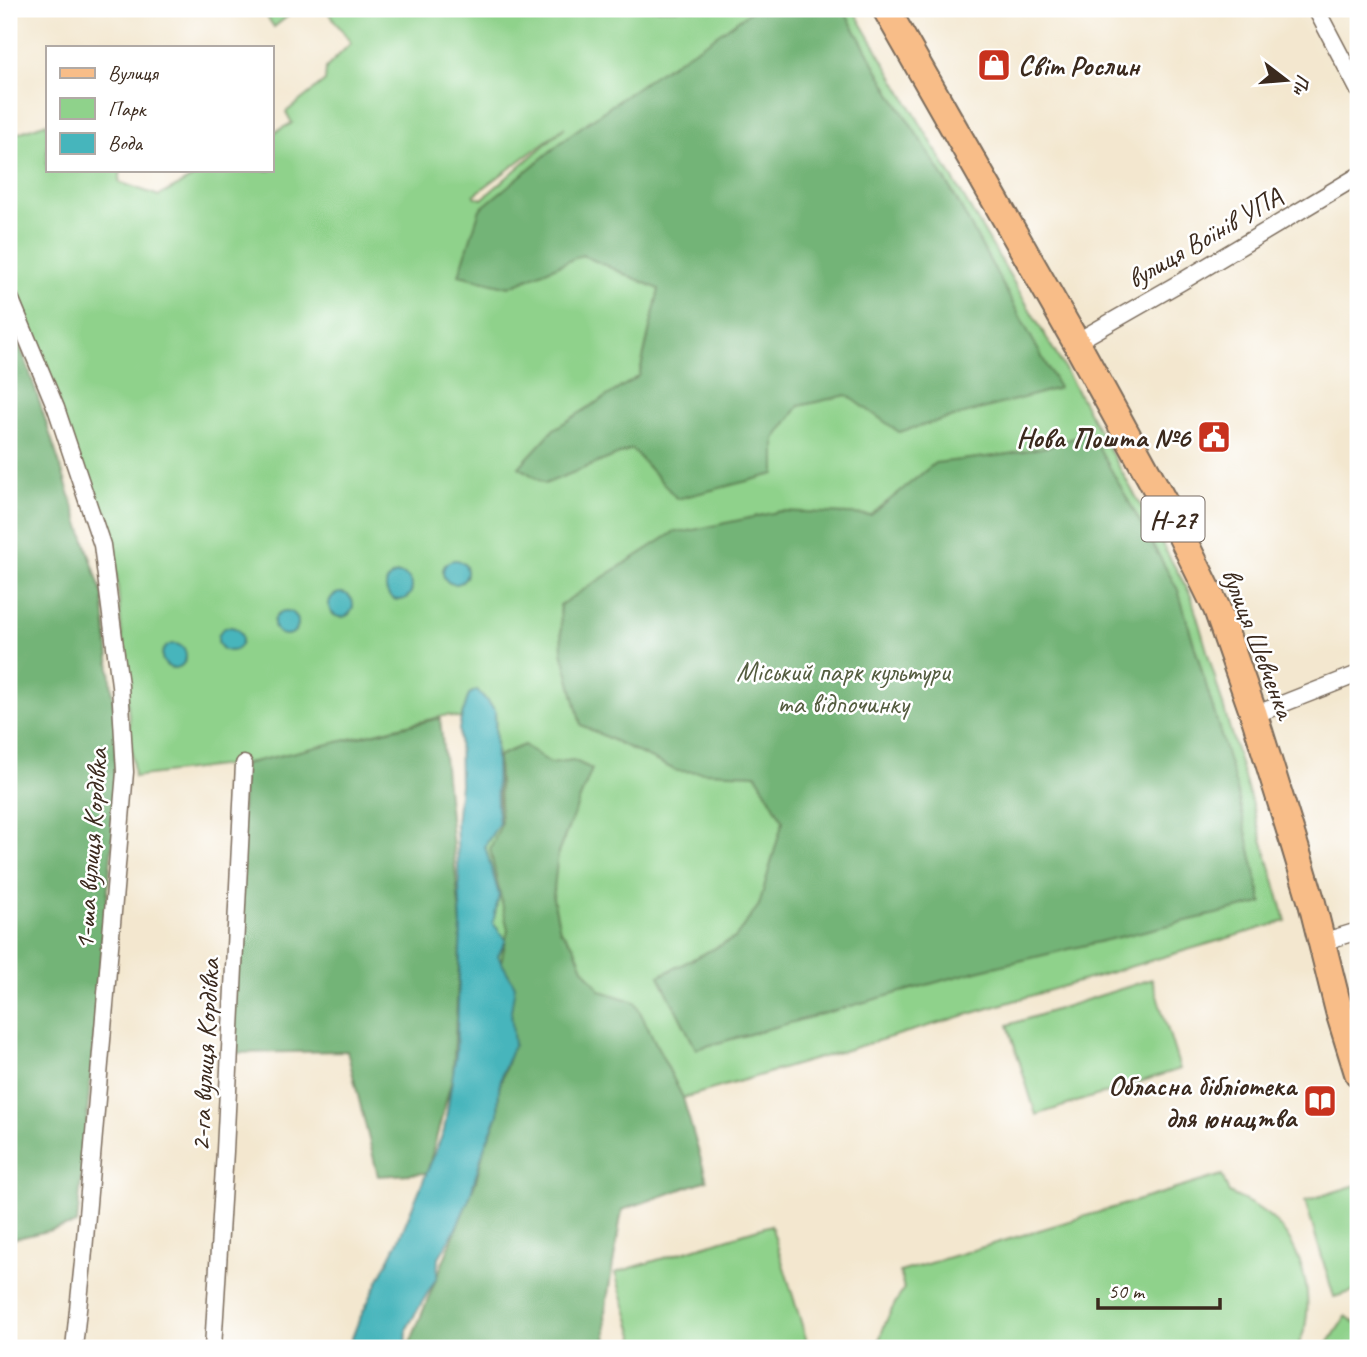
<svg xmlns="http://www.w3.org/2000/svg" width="1367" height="1357" font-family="Caveat,sans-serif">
	<rect width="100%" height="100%" fill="#fff"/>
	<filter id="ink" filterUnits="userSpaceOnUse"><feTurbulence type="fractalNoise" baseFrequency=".0143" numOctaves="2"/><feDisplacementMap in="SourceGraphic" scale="14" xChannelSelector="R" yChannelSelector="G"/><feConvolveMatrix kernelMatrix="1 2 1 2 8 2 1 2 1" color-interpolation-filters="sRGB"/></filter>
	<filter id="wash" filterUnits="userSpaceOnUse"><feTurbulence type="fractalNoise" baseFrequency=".00686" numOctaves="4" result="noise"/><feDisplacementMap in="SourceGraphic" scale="28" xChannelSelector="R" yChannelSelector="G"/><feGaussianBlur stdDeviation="1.57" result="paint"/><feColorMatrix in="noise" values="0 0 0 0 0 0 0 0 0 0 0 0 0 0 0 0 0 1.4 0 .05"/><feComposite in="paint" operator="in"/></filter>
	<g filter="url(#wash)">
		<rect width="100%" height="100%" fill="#f3e7cf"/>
		<path fill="#8fd28b" stroke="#657e54" stroke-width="2" fill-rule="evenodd" d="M262 9H297L274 27Z
			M326 9H853L1063 366 1191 596 1286 921 683 1098 635 1002 501 962 498 956 506 940 493 923 499 895 485 846 499 823 495 710 477 690 469 695 461 719 447 715 267 760 134 777 114 545 9 290V136L47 123V170H121L119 182 159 196 207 170H271V134L292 123 286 112 325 81 326 68 351 43ZM565 127 482 199 474 196V195Z
			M1152 979 1180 1069 1036 1115 1008 1025Z
			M1222 1175 1229 1193C1239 1198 1249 1202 1258 1208 1297 1232 1314 1285 1305 1328 1303 1335 1300 1342 1297 1348H877C883 1325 891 1308 904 1289L900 1272Z
			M1356 1185 1358 1193V1290L1334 1297 1305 1201Z
			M771 1225 809 1348H638L615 1273Z
			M1346 1316 1358 1325V1348H1325Z"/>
		<path fill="#73b477" stroke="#576f4a" stroke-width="2" d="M754 9H843L892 95 948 184 1059 388 899 432 847 395 799 406 775 439V474L677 499 632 449 545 484 519 467 554 429 639 376 659 289 582 255 509 287 459 275 480 209 570 135 653 76 710 40Z
			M9 324 26 361 103 596 116 731 113 834 77 1224 9 1240Z
			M1090 432 1178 590 1236 786 1262 903 977 971 696 1049 659 976 735 938 759 905 783 821 756 774 677 771 581 725 562 651 560 605 674 532 689 531 781 511 871 515 935 463 1003 455 1051 446Z
			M440 718 461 926 453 1075 427 1173 378 1176 347 1051 230 1053 244 764Z
			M524 745 550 763 573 760 592 769 558 853 553 898 560 930 574 946 583 968 601 991 635 1002 683 1098 707 1180 622 1210 605 1312 607 1348H408L476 1181 484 1148 498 1115 499 1088 512 1048 511 1012 514 986 501 962 508 930 490 849 501 824 498 756Z"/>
		<path fill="#46b5bc" stroke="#40706d" stroke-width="2" d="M443 572a12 12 0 1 1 24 0a12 12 0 1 1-24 0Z
			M386 587a13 13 0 1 1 26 0a13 13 0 1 1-26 0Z
			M329 605a12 12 0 1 1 24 0a12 12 0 1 1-24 0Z
			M274 623a12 12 0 1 1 24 0a12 12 0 1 1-24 0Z
			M218 639a12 12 0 1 1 24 0a12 12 0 1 1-24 0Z
			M162 656a12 12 0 1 1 24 0a12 12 0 1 1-24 0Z
			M477 690 495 710 497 807 499 823 485 846 499 895 493 923 506 940 498 956 515 986 511 1011 514 1045 503 1071 499 1088 498 1115 484 1148 469 1199 455 1230 438 1259 437 1277 407 1328 406 1348H348L359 1320 399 1239 444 1131 456 1054 461 926 456 824 460 784 459 729 461 719 469 694Z"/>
	</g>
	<g filter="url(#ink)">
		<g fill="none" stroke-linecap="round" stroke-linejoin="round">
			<defs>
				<path id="minor" d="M1316 9 1358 89
					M9 295 56 408 102 545 120 685 125 772 83 1262 74 1348
					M1076 342 1181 282 1358 176
					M1254 715 1358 674
					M1322 942 1358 931
					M213 1348 225 1151 244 764"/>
				<path id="primary" d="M886 9 1076 342 1174 521 1217 609 1254 715 1293 840 1312 903 1340 1015 1358 1073"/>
			</defs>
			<use href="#minor" stroke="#7b6c5c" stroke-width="19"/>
			<use href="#primary" stroke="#7b6c5c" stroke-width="30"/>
			<use href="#minor" stroke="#fff" stroke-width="16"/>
			<use href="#primary" stroke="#f8bd88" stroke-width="26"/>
		</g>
	</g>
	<defs>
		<symbol id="shop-square" viewBox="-11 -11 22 22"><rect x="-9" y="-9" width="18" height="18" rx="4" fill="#c8321e" stroke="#fff"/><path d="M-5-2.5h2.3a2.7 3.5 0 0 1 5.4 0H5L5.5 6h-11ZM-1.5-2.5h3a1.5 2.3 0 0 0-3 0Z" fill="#fff"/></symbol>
		<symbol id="civic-square" viewBox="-11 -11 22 22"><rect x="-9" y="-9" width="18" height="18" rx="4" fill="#c8321e" stroke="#fff"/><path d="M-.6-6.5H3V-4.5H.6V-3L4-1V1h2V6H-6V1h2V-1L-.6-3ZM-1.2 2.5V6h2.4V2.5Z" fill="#fff"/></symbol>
		<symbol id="library-square" viewBox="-11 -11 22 22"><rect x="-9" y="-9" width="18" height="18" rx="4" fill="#c8321e" stroke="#fff"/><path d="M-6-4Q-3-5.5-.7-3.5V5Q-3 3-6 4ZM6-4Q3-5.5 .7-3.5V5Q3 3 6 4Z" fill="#fff"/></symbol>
	</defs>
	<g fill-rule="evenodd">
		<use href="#shop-square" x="975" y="46" width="38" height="38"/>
		<use href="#civic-square" x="1195" y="418" width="38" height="38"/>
		<use href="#library-square" x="1301" y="1082" width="38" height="38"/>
	</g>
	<g text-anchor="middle" stroke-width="5" stroke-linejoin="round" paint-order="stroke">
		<rect fill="#fff" stroke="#766a62" stroke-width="2" x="1141.5" y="496.5" width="63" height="45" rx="5"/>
		<g font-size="26" font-weight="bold" fill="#3b2a1e">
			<text x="1173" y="528">Н-27</text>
		</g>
		<g font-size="28" font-weight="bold" fill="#3b2a1e" stroke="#fff" text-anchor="end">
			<text x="1018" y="75" text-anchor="start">Світ Рослин</text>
			<text x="1190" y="447">Нова Пошта №6</text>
			<text x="1296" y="1095">Обласна бібліотека<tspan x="1296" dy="32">для юнацтва</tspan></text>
		</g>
		<g font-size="28" fill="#3b2a1e" stroke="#fff">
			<text transform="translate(1204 237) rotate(-30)" y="10">вулиця Воїнів УПА</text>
			<text transform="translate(1259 643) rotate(69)" y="10">вулиця Шевченка</text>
			<text transform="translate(90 849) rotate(-86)" y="10">1-ша вулиця Кордівка</text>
			<text transform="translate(204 1055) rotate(-87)" y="10">2-га вулиця Кордівка</text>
		</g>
		<g font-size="28" fill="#545c3f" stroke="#fff">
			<text x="843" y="681">Міський парк культури<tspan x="843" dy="32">та відпочинку</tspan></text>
		</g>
	</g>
	<rect width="1367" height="1357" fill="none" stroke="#fff" stroke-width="35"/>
	<rect x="46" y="46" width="228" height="126" fill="#ffffff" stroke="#b1aaa5" stroke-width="2"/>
	<rect x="60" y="68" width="35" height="10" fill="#f8bd88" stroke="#b1aaa5" stroke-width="2"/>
	<text x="108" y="80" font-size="21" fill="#3b2a1e">Вулиця</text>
	<rect x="60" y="98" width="35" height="21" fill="#8fd28b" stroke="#b1aaa5" stroke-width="2"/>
	<text x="108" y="116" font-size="21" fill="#3b2a1e">Парк</text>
	<rect x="60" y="133" width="35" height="21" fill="#46b5bc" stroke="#b1aaa5" stroke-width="2"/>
	<text x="108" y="150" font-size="21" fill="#3b2a1e">Вода</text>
	<g transform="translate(1286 80) rotate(106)" stroke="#ffffff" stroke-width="5" paint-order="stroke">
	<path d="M0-5L12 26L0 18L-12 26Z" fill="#3b2a1e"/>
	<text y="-10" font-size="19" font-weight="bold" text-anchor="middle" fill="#3b2a1e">Пн</text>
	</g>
	<path d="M1098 1298v10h122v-10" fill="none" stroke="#3b2a1e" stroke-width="3.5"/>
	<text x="1108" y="1298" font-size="21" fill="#3b2a1e" stroke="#ffffff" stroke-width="5" paint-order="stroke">50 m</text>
</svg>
